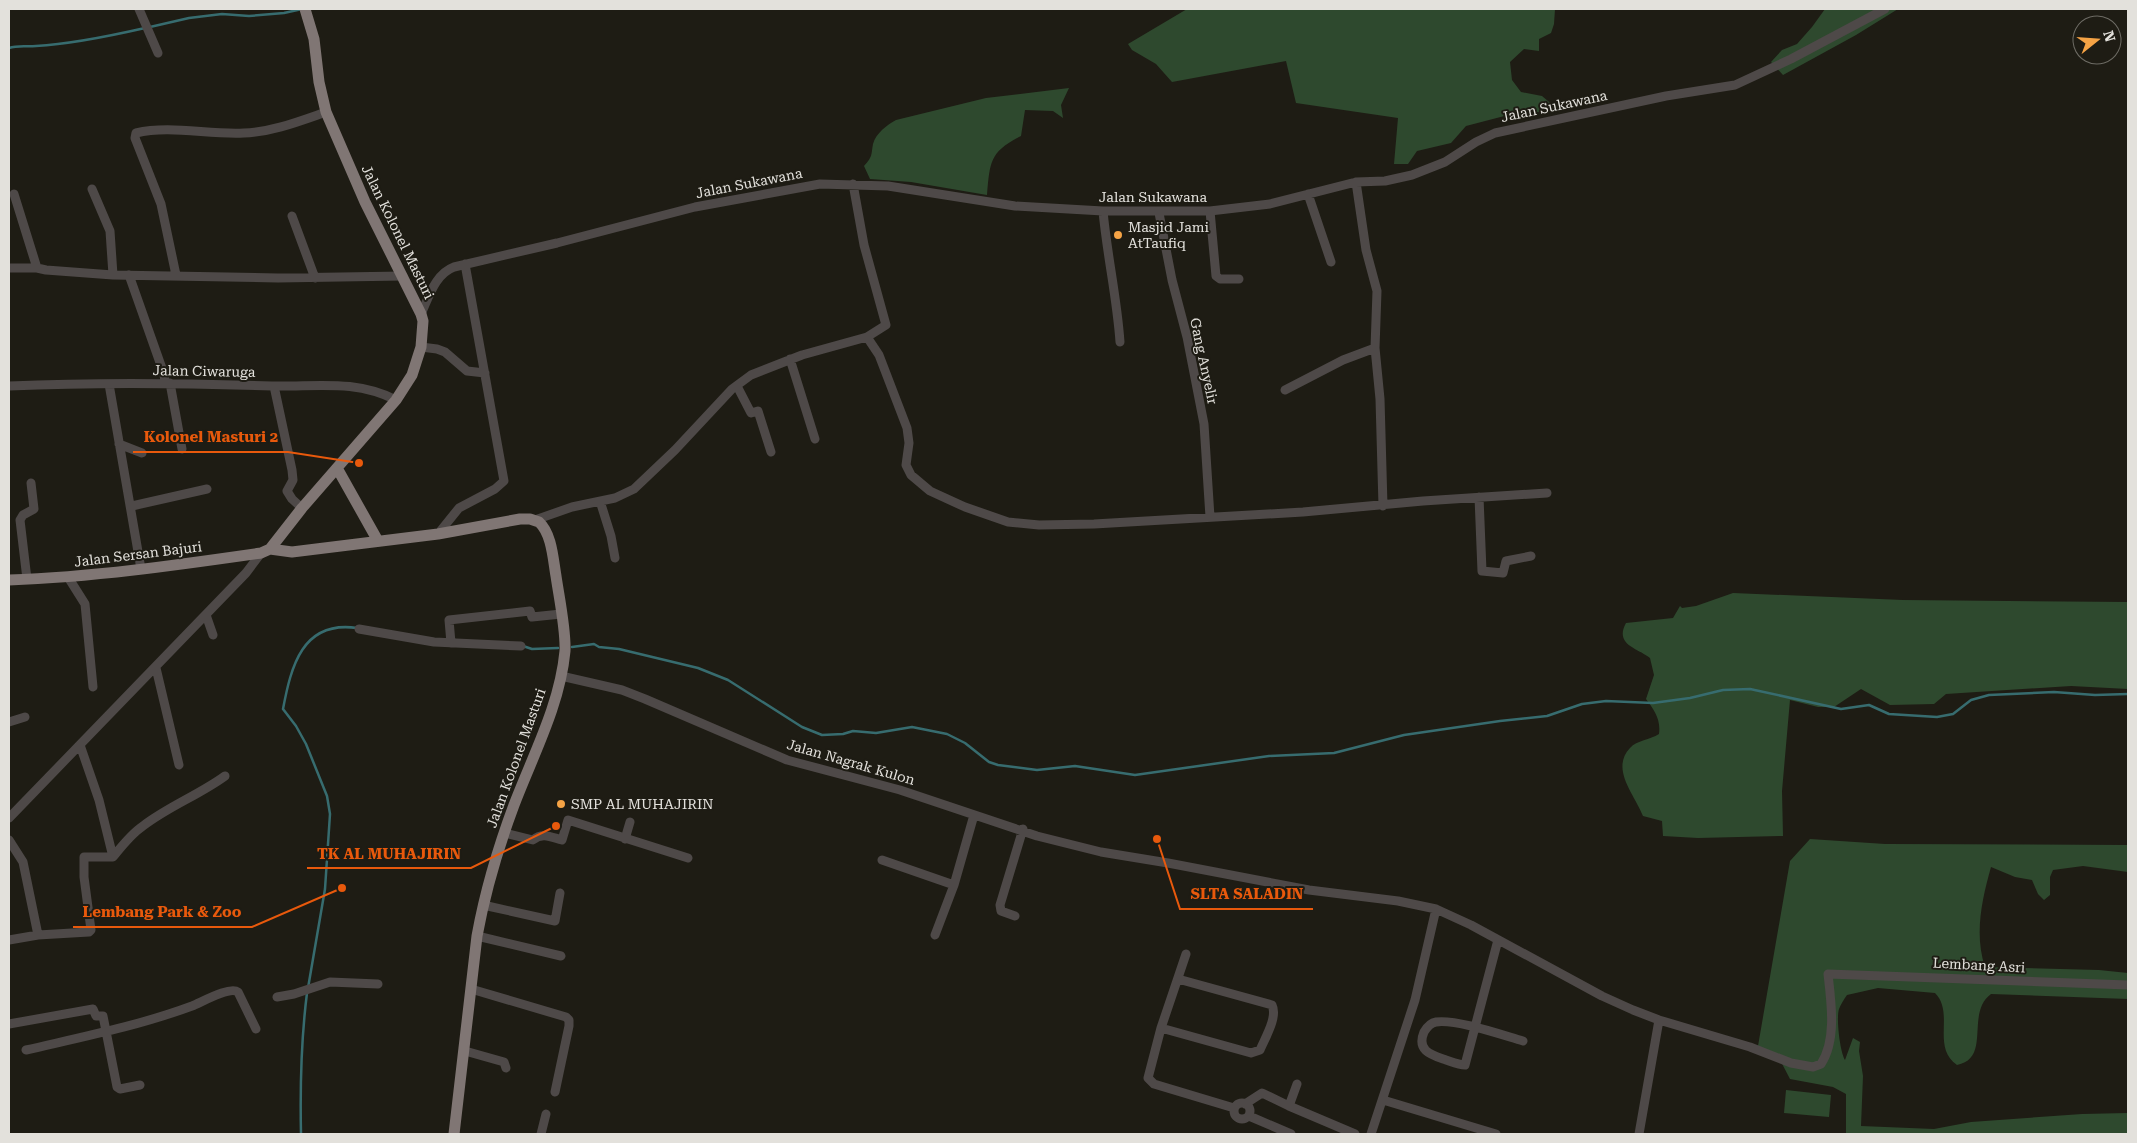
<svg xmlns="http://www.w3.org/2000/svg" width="2137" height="1143" font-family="'Roboto Serif',serif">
	<rect width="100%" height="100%" fill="#1e1c14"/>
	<path fill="#2e492e" d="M1187 9H1555L1554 24 1551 33 1539 39V51L1524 49 1510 62 1512 80 1521 92 1542 96 1555 107 1541 112 1512 114 1466 126 1451 143 1417 151 1408 164H1394L1398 118 1296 103 1286 61 1172 82 1156 64 1132 50 1128 44Z
		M1825 9H1898L1856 35 1783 75 1771 62 1782 50 1797 44 1812 27Z
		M1069 88 1061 105 1063 118 1053 111 1025 110 1021 136C990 152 990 161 987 195L911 182 870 179 864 166C873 156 871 155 873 144 876 133 887 125 896 120L986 98Z
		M1733 593 1903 600 2128 602V689L2071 686 1946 694 1934 704 1890 705 1861 689 1834 707H1818L1790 700 1782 791 1783 836 1698 838 1663 836 1662 821 1643 816C1635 795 1610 769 1630 748 1637 740 1650 740 1659 734 1661 719 1654 710 1646 699L1654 675 1650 658C1638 648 1614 645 1626 623L1673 618 1680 606 1682 608 1696 606Z
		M1810 839 1885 844 2128 845V872L2083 866 2053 870 2050 877V895L2044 900 2038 894 2032 880 2015 877 1991 867C1982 899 1974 934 1985 967L2099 970 2128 973V999L1991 994C1965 1013 1992 1058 1957 1065 1931 1047 1955 1013 1935 993L1878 988 1847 995C1844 999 1841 1004 1839 1009 1836 1018 1840 1052 1845 1060L1853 1038 1860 1042 1859 1051 1863 1076 1861 1126 1934 1129 1971 1122 2082 1114 2128 1113V1134H1846V1094L1833 1087 1790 1079 1778 1056 1758 1046 1790 861Z
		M1786 1090 1831 1095 1829 1117 1784 1113Z"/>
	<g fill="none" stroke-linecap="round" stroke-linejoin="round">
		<path stroke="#376c6f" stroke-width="2.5" d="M150 27 189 18 222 14 249 16 284 13 302 9
			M9 48C18 45 26 47 36 46 72 44 110 36 145 28
			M523 646 532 649 558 648
			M572 647 594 644 599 647 619 649 698 668 728 680 802 727 822 735 843 734 853 731 876 733 912 727 947 734 965 743 989 762 998 765 1037 770 1075 766 1135 775 1269 756 1334 753 1404 735 1500 721 1547 716 1582 704 1606 701 1653 703 1690 698 1723 690 1750 689 1841 709 1869 705 1889 714 1937 717 1953 714 1971 700 1989 695 2054 692 2095 695 2128 694
			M308 988 325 889 330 814 327 796 306 744 296 726 283 709C291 667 302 620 357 628
			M301 1134C300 1086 301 1040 307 993"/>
		<path stroke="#4e4948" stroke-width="9" d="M139 9 158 53
			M1356 182 1366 250 1377 291 1375 348 1380 399 1383 506
			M92 189 110 231 113 275
			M14 194 37 268 46 270 113 275 278 278 403 276
			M1308 194 1331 262
			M1103 211C1107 255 1117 298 1120 342
			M1210 211 1216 276 1220 279H1239
			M1159 213 1172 280 1187 337 1204 424 1210 517
			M292 216 315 278
			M9 268H37
			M129 275 164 374 165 383
			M176 275 161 204 135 138 136 133C170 125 209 135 244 133 272 132 300 121 326 112
			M421 314C429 297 435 274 454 267L557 243 695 207 820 184 888 186 1015 206 1103 211H1210L1270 204 1356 182 1385 181 1412 175 1445 162 1476 142 1495 133 1666 96 1735 85 1791 59 1885 9
			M867 337 879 355 907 428 909 443 906 465 911 475 930 491 965 507 1008 522 1039 525 1094 524 1303 512 1423 501 1547 493
			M421 347 437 349 445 352 467 371 485 373
			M790 359 815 439
			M170 383 182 449
			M109 384 141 569
			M9 386C97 382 184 383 272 386 316 387 355 379 396 400
			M274 386 292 470 293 480 287 491 292 499 302 508
			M737 386 751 413 758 411 771 452
			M1285 390 1343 360 1375 348
			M119 444 142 453
			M1479 497 1482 571 1503 573 1506 561 1531 556
			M600 501 611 536 615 558
			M132 506 207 489
			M535 520 572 507 615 498 634 489 675 450 732 389 751 375 802 355 867 337 886 325 864 245 853 184
			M438 534 459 508 495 489 504 481 465 264
			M68 577 85 604 93 687
			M27 579 20 520 23 515 34 509 31 483
			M206 615 213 635
			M359 629 434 642 521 646
			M451 643 449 620 530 611 532 617 561 614
			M156 668 179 765
			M561 676 622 690 645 699 787 760 900 790 1037 836 1101 852 1168 863 1309 890 1398 901 1436 909 1471 925 1602 996 1633 1010 1659 1020 1750 1047 1791 1063 1813 1067 1821 1064C1837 1040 1831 1001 1828 974L2128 985
			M9 722 25 717
			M80 745 99 800 113 857
			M9 818 246 573 261 553
			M504 833 533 840C542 832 551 837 562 840L568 820 688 858
			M625 839 630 822
			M9 840 23 862 38 935
			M882 860 954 885
			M483 905 555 921 560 893
			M1015 916 1001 911 1000 905 1023 829
			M935 935 954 885 974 815
			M477 936 561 956
			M9 940 38 935 89 932 91 930 84 877V857H113C122 846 131 834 143 826 169 806 199 795 225 776
			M1498 940 1465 1065C1459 1065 1452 1062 1446 1060 1432 1055 1416 1051 1424 1032 1427 1027 1430 1023 1436 1022 1456 1019 1502 1035 1523 1041
			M1186 954 1161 1028 1148 1078 1154 1084 1234 1108
			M471 989 566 1017 569 1020V1026L555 1092
			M277 997 294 994 330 982 378 984
			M9 1024 93 1009 96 1016H103L117 1087 120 1089 140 1085
			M1161 1028 1251 1053 1260 1050C1265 1038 1278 1017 1272 1005L1178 979
			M26 1050C82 1037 138 1026 192 1006 202 1002 230 986 238 992L256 1029
			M465 1051 504 1062 506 1068
			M1297 1084 1289 1106 1355 1134
			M1383 1100 1496 1134
			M1234 1111a8 8 0 1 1 16 0a8 8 0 1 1-16 0Z
			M1245 1104 1262 1093 1289 1106
			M1249 1116 1291 1134
			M541 1134 546 1114
			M1371 1134 1415 1000 1436 909
			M1639 1134 1659 1020"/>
		<path stroke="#807674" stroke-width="11" d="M337 468 378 541
			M270 549 292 552 438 534 520 519H530L539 522C552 534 553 559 556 576 559 597 566 630 565 651 560 705 533 755 514 805 498 848 485 892 477 936L454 1134
			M9 580C94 577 177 565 261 553L270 549 302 508 396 400 412 375 421 347 423 321 421 314 365 202 326 112 319 82 314 39 305 9"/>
	</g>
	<g fill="#f5a345" stroke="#1e1c14" stroke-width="2">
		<circle cx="1118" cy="235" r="5"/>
		<circle cx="561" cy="804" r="5"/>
	</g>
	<g text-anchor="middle" stroke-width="4" stroke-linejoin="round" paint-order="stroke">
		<g font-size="14" fill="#e3e1dc" stroke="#1e1c14">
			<text transform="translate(1554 106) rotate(-12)" y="5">Jalan Sukawana</text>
			<text transform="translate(749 183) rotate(-11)" y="5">Jalan Sukawana</text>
			<text x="1153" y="202">Jalan Sukawana</text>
			<text transform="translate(398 232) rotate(64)" y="5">Jalan Kolonel Masturi</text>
			<text transform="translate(1204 361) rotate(78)" y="5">Gang Anyelir</text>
			<text transform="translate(204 371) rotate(1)" y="5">Jalan Ciwaruga</text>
			<text transform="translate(138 554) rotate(-7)" y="5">Jalan Sersan Bajuri</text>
			<text transform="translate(516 758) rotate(-70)" y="5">Jalan Kolonel Masturi</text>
			<text transform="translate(851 762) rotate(16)" y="5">Jalan Nagrak Kulon</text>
			<text transform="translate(1979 965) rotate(3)" y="5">Lembang Asri</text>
		</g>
		<g font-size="14" fill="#e3e1dc" stroke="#1e1c14" text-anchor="start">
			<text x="1128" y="232">Masjid Jami<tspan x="1128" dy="16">AtTaufiq</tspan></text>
			<text x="571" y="809">SMP AL MUHAJIRIN</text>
		</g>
	</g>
	<path fill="none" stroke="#e8590c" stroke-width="2" d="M359 463L288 452H133M556 826L471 868H307M1157 839L1180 909H1313M342 888L252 927H73"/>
	<g fill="#e8590c" stroke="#1e1c14" stroke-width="2">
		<circle cx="359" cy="463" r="5"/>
		<circle cx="556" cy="826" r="5"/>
		<circle cx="1157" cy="839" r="5"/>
		<circle cx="342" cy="888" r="5"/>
	</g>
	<g font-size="15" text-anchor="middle" font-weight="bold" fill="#e8590c" stroke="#1e1c14" stroke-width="4" stroke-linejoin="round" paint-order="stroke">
		<text x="211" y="442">Kolonel Masturi 2</text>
		<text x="389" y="859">TK AL MUHAJIRIN</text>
		<text x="1247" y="899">SLTA SALADIN</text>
		<text x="162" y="917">Lembang Park &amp; Zoo</text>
	</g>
	<rect width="2137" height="1143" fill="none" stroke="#e3e1dc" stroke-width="20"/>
	<g transform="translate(2097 40) rotate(73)"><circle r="24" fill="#1e1c14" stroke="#6d6b64"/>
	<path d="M0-4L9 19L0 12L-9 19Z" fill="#f5a345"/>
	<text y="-8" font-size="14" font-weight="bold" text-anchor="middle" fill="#e3e1dc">N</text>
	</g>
</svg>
